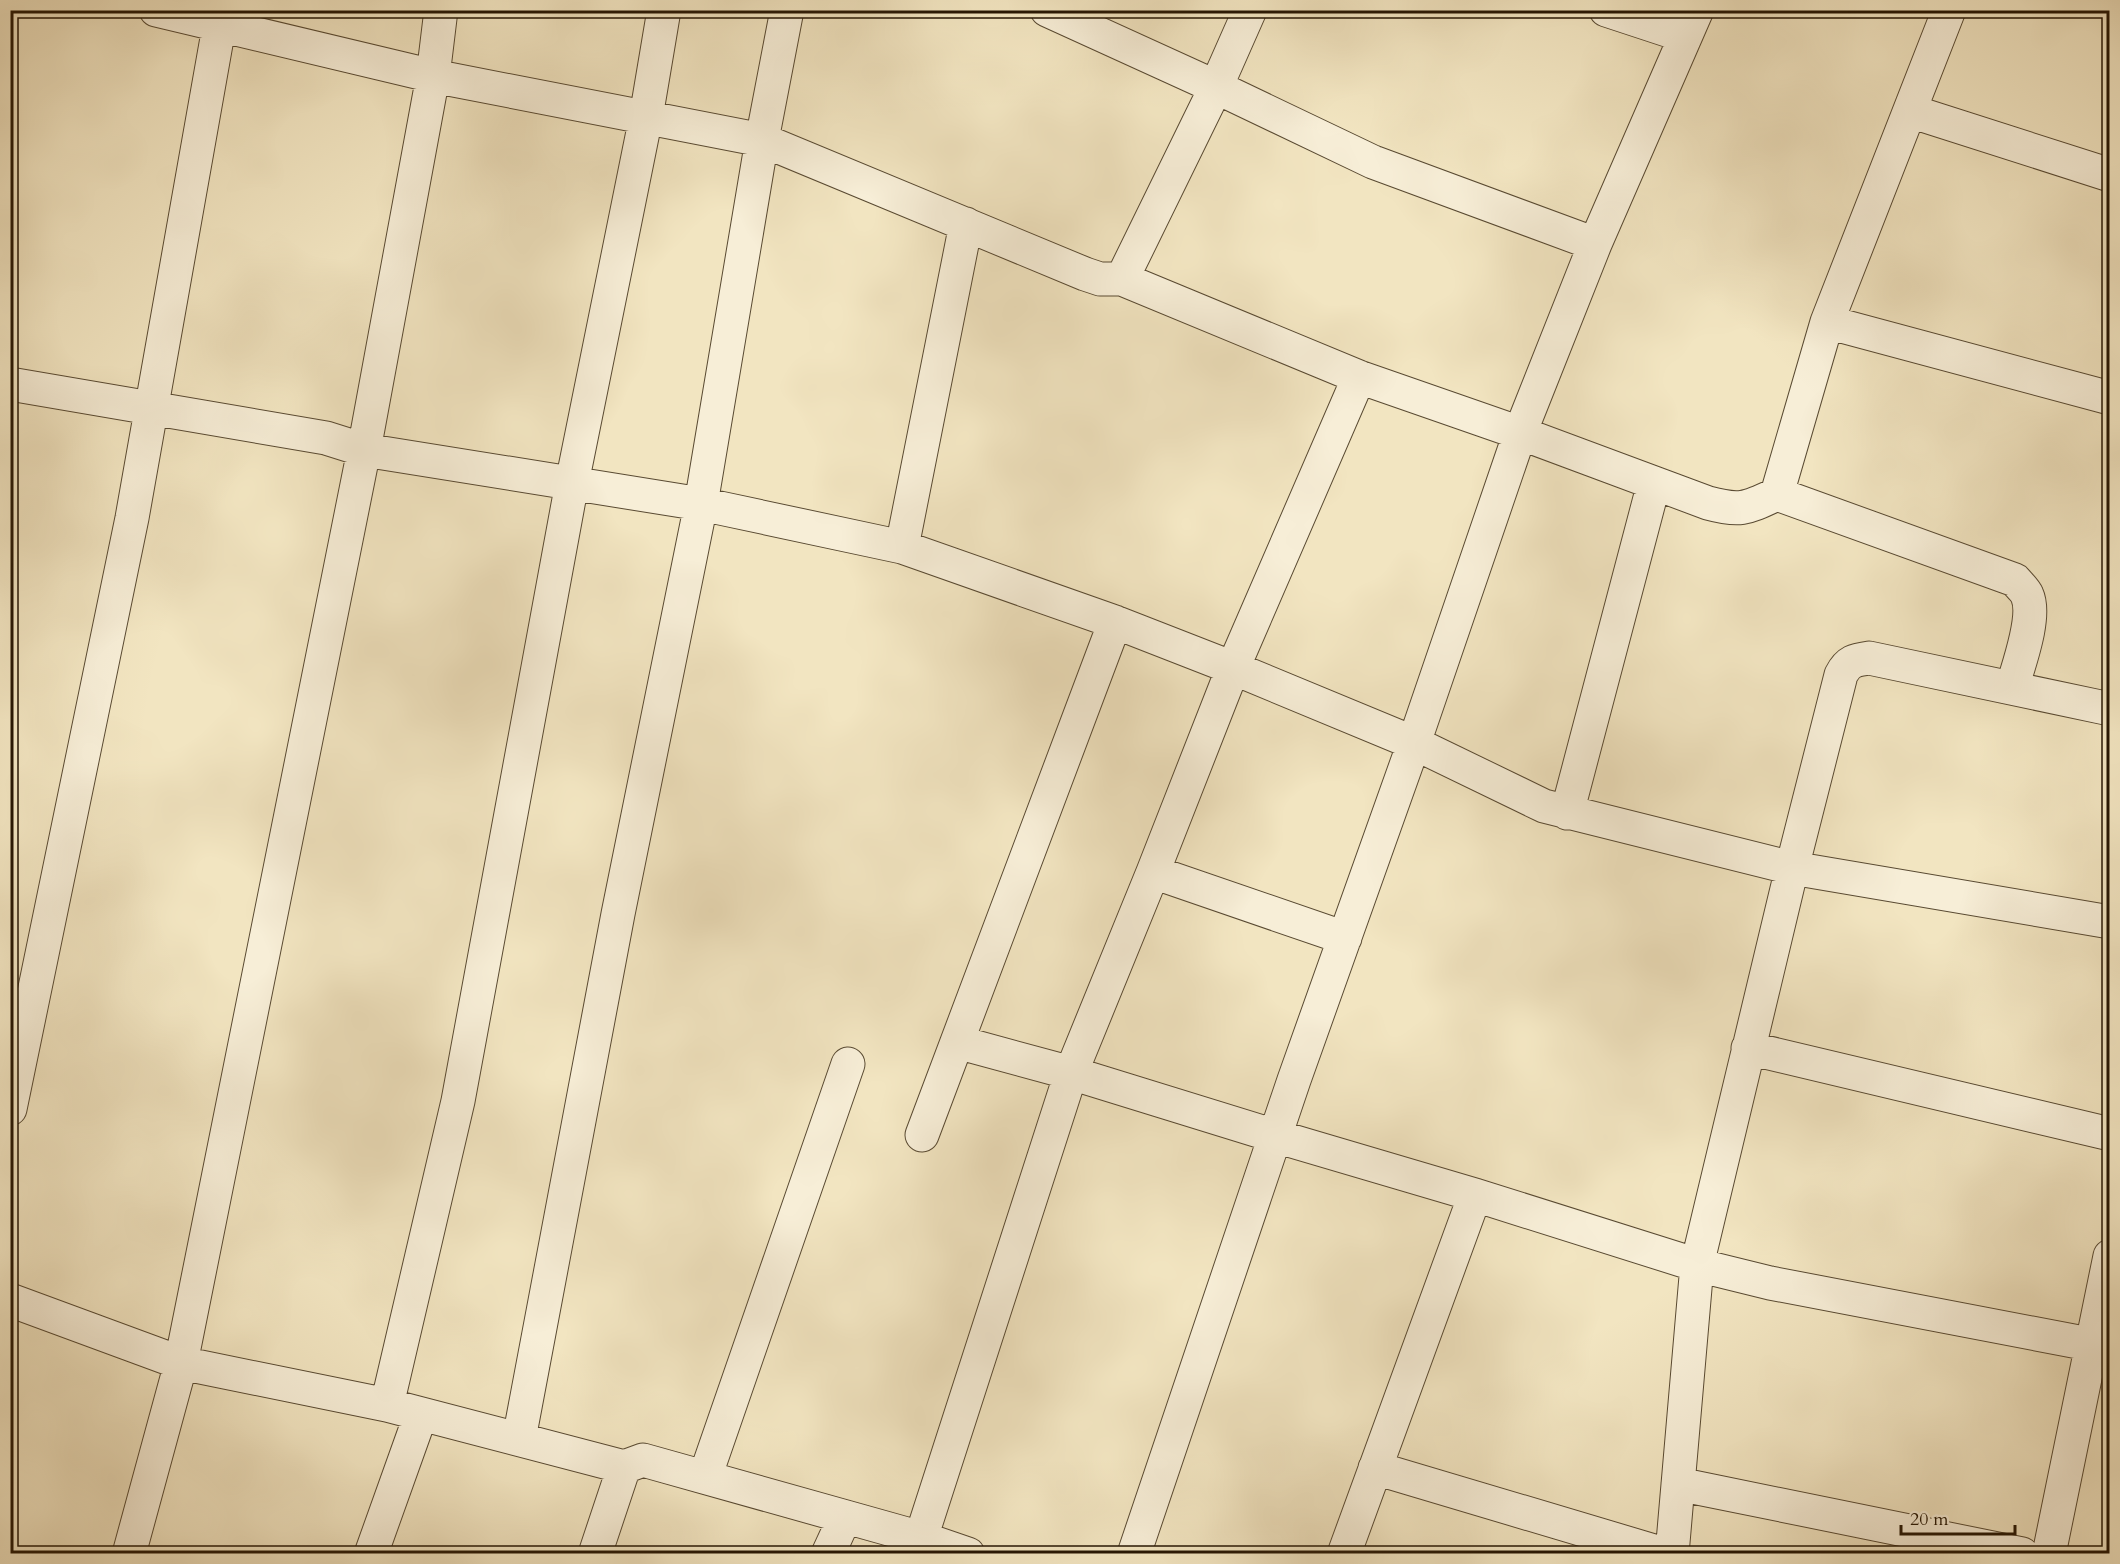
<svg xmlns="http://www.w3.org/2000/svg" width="2120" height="1564" font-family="Cardo,serif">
	<rect width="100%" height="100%" fill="#f2e5c1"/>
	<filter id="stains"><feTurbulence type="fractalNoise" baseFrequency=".00333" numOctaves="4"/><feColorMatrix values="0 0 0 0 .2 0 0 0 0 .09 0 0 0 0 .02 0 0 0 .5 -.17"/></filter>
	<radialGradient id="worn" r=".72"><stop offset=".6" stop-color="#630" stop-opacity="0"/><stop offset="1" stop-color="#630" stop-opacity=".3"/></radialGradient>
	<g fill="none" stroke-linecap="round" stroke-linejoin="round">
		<defs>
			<path id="minor" d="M156 10 433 76 762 140 1085 274 1100 279H1122L1216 87 1250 10
				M441 10 433 76 364 450 181 1363 387 1405 624 1467 643 1460 921 1538 968 1554
				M1047 10 1216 87 1373 162 1595 244
				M1606 10 1685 36
				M1910 111 2110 175
				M1122 279 1359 377 1520 433 1708 503C1741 512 1747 508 1777 494L2015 580C2019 585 2025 590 2027 595 2037 617 2018 666 2012 688
				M1827 322 2110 398
				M10 384 326 438 364 450 701 504 902 547 1115 622 1233 668 1414 743 1544 806 1792 868 2110 922
				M1777 494 1827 322 1949 10
				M902 547 966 224
				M1567 813 1654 483
				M1153 872 1345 938
				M957 1042 1071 1073 1275 1136 1475 1195 1697 1265 1770 1283 2110 1348
				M1748 1048 2110 1134
				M10 1109 132 518 222 10
				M922 1135 1115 622
				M10 1300 181 1363 129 1554
				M387 1405 458 1101 572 483 646 117 664 10
				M519 1439 618 914 701 504 762 140 787 10
				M1375 1468 1664 1554
				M705 1477 848 1064
				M1678 1484 2022 1554
				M921 1538 1071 1073 1153 872 1233 668 1359 377
				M371 1554 421 1414
				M595 1554 624 1467
				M828 1554 845 1517
				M1134 1554 1294 1080 1414 743 1520 433 1595 244 1697 10
				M1344 1554 1475 1195
				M1672 1554 1697 1265 1792 868 1841 675C1848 661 1855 660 1869 658L2110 709
				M2049 1554 2110 1256"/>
		</defs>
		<use href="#minor" stroke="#594a32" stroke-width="35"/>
		<use href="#minor" stroke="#f7eed7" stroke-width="33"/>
	</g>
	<rect width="2120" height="1564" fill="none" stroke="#f2e5c1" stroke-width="36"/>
	<rect x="12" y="12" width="2096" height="1540" fill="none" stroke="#261603" stroke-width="3"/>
	<rect x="18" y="18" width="2084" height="1528" fill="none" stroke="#261603" stroke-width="1.5"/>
	<path d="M1901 1525v9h114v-9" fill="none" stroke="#261603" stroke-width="3"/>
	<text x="1910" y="1525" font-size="18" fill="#261603" stroke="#f7eed7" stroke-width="4.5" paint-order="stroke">20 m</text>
	<rect width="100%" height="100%" filter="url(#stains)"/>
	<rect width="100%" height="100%" fill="url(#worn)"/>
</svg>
